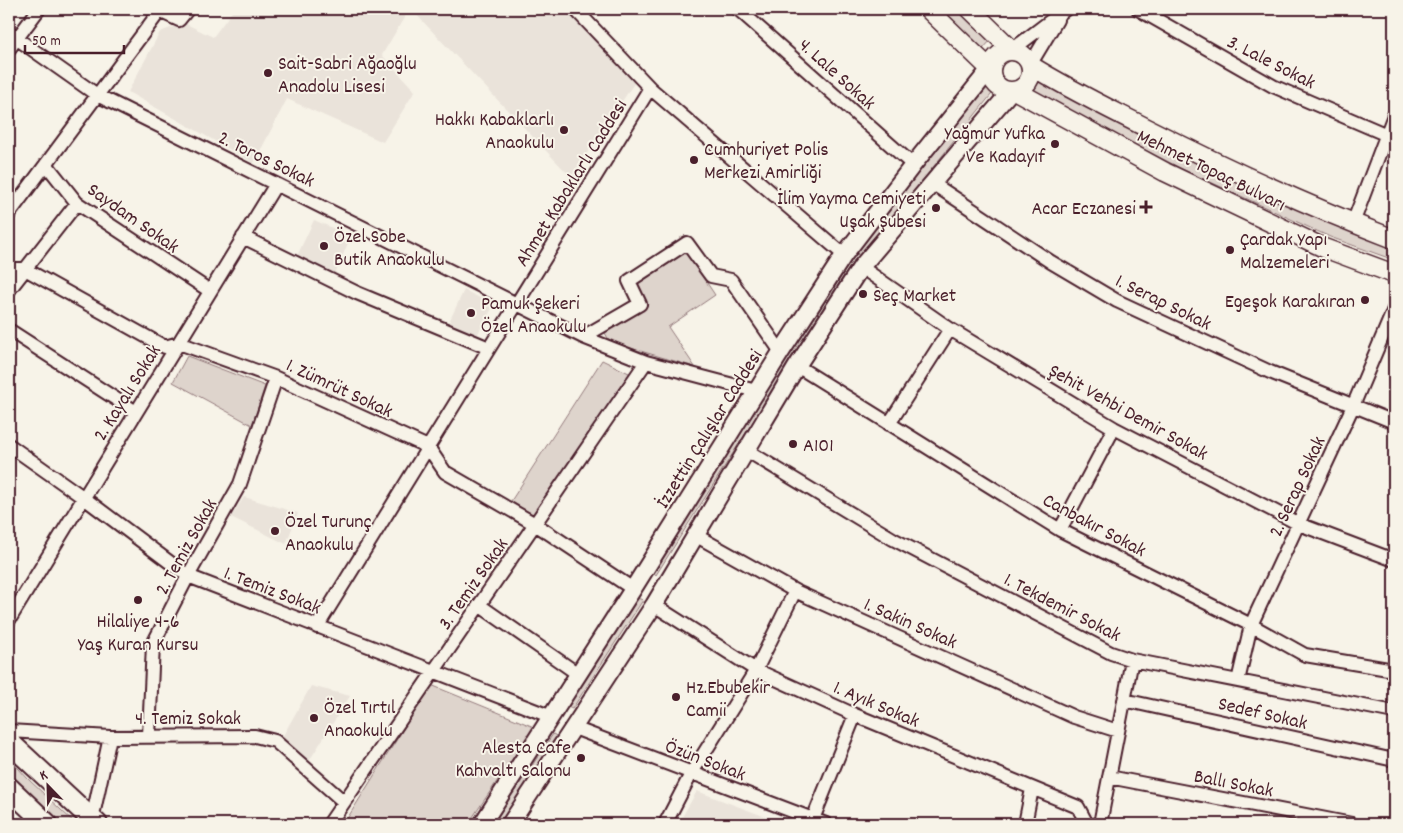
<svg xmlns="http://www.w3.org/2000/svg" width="1403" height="833" font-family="Dekko,sans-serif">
	<rect width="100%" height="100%" fill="#f7f3e8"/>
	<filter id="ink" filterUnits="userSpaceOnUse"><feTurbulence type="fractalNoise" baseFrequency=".02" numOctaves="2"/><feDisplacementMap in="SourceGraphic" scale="10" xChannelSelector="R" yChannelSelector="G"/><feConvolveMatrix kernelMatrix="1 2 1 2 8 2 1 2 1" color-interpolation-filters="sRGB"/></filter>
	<g filter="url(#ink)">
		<path fill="#eae3da" d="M234 9H406L408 11 382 55 415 91 383 142 287 99 254 163 128 92 160 32 184 23 213 37Z
			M411 9H564L635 82 571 177Z
			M314 220 351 236 335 274 297 256Z
			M464 290 494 305 476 337 449 322Z
			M244 497 298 513 286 544 231 517Z
			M311 686 350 696 309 761 280 741Z
			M697 791 785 824H678Z"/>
		<path fill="#ded4cc" stroke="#947a7c" d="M938 9H958L991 40 981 51Z
			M1035 77 1394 247V260L1330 237 1182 169 1029 89Z
			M987 84 995 90 861 257 854 252Z
			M687 253 715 295 668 327 695 367 610 342 604 331 648 305 637 285V281L680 254Z
			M838 273 845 276 656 575 650 572Z
			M187 356 265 386 252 425 173 382Z
			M602 360 631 374 537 518 511 501Z
			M637 598 643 600 572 709 566 706Z
			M431 685 534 727 468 824H349L345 822Z
			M553 734 558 737 501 824H493Z
			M9 758 28 779 76 824H58L9 777Z"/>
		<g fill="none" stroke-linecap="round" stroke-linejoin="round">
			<defs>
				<path id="minor" d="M155 9 179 20 188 9
					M575 9 650 88 844 255
					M738 9 913 165
					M1138 9 1273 86 1394 138
					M9 33 97 95 583 337 646 362 756 391
					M9 49 39 9
					M1012 50 1066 9
					M1030 65 1057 20
					M46 164 77 203 210 291
					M932 183 1051 262 1117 301 1270 372 1394 422
					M9 214 159 12
					M1353 223 1394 115
					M243 237 357 293 489 348
					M861 267 950 329 1114 428 1299 524 1394 560
					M9 269H25L165 347 179 343 276 378 428 447 445 472 535 524 633 589
					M9 290 77 203
					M9 330 136 412
					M583 337 640 304 629 281 687 243 711 276 731 280 781 352
					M797 366 1060 530 1251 625 1305 655 1394 670
					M889 424 950 329
					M9 445 84 498 188 576 552 717
					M746 450 893 539 1111 653 1132 660 1394 712
					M1060 530 1114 428
					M695 535 795 591 1074 717 1118 731
					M479 605 578 674
					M654 605 756 670 855 715 1078 807 1087 824
					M9 620 276 184
					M317 627 650 88
					M1238 681 1251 625 1353 406 1394 309
					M1124 700 1394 760
					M574 728 826 824
					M9 731 110 737 255 736 275 741 344 802
					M149 736 153 644 188 576 240 484 276 378
					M1109 777 1352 824
					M92 820 110 737
					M329 824 646 362
					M665 824 691 774 756 670 795 591
					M811 824 855 715
					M1025 824 1032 789
					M1100 824 1132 660"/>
				<path id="tertiary" d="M482 824 633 589 781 352 844 255 913 165 990 69
					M510 824 654 605 797 366 861 267 1011 91"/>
				<path id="secondary" d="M928 9 990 69
					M970 9 1012 50
					M991 71a20 20 0 1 1 40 0a20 20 0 1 1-40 0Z
					M1030 65C1068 89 1108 108 1147 128 1228 169 1310 207 1394 239
					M1016 91 1165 172 1324 248 1394 274"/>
				<path id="primary" d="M9 742 97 824
					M9 788 47 824"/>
			</defs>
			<use href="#minor" stroke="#4a1f2b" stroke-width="16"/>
			<use href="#tertiary" stroke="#4a1f2b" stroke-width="20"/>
			<use href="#secondary" stroke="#4a1f2b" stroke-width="21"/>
			<use href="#primary" stroke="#4a1f2b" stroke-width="24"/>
			<use href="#minor" stroke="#f7f3e8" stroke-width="12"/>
			<use href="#tertiary" stroke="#f7f3e8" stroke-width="16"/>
			<use href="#secondary" stroke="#f7f3e8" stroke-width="18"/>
			<use href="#primary" stroke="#f7f3e8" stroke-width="20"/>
		</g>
	</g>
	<g fill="#4a1f2b" stroke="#f7f3e8" stroke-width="2">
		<circle cx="268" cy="73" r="5"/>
		<circle cx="564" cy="130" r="5"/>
		<circle cx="1055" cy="144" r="5"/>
		<circle cx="694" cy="160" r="5"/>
		<path d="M1143.5 199.5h5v5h5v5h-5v5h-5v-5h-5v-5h5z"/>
		<circle cx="936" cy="208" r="5"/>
		<circle cx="324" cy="246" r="5"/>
		<circle cx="1230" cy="250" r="5"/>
		<circle cx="863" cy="294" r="5"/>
		<circle cx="1365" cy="300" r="5"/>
		<circle cx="471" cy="313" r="5"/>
		<circle cx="793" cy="444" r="5"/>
		<circle cx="275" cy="531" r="5"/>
		<circle cx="138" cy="600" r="5"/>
		<circle cx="676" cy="697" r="5"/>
		<circle cx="314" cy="718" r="5"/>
		<circle cx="581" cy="758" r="5"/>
	</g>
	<g text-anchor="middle" stroke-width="4" stroke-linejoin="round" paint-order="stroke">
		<g font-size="20" fill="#4a1f2b" stroke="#f7f3e8">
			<text transform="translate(1272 61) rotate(27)" y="7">3. Lale Sokak</text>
			<text transform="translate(838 73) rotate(42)" y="7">4. Lale Sokak</text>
			<text transform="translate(267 158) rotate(26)" y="7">2. Toros Sokak</text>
			<text transform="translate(1212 169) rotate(26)" y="7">Mehmet Topaç Bulvarı</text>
			<text transform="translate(570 182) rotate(-58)" y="7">Ahmet Kabaklarlı Caddesi</text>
			<text transform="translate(134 217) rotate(35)" y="7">Saydam Sokak</text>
			<text transform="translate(1164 301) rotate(26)" y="7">1. Serap Sokak</text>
			<text transform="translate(340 387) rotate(25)" y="7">1. Zümrüt Sokak</text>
			<text transform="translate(126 392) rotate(-58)" y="7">2. Kayalı Sokak</text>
			<text transform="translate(1129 411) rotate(29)" y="7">Şehit Vehbi Demir Sokak</text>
			<text transform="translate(708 428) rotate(-58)" y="7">İzzettin Çalışlar Caddesi</text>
			<text transform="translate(1296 486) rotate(-65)" y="7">2. Serap Sokak</text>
			<text transform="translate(1095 524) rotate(28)" y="7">Canbakır Sokak</text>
			<text transform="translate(185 546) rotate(-61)" y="7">2. Temiz Sokak</text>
			<text transform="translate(472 583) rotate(-55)" y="7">3. Temiz Sokak</text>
			<text transform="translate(273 589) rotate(21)" y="7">1. Temiz Sokak</text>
			<text transform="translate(1063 606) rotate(27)" y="7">1. Tekdemir Sokak</text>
			<text transform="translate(911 622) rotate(24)" y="7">1. Sakin Sokak</text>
			<text transform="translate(877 703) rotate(23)" y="7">1. Ayık Sokak</text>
			<text transform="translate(1263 712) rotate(13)" y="7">Sedef Sokak</text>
			<text x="188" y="724">4. Temiz Sokak</text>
			<text transform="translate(706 759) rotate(21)" y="7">Özün Sokak</text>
			<text transform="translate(1234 782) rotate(11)" y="7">Ballı Sokak</text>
		</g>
		<g font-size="20" fill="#4a1f2b" stroke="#f7f3e8" text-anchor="start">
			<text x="278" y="69">Sait-Sabri Ağaoğlu<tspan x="278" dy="23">Anadolu Lisesi</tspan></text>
			<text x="554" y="125" text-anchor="end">Hakkı Kabaklarlı<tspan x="554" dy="23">Anaokulu</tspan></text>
			<text x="1045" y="139" text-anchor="end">Yağmur Yufka<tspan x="1045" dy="23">Ve Kadayıf</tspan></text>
			<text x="704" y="155">Cumhuriyet Polis<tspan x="704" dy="23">Merkezi Amirliği</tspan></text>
			<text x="926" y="204" text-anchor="end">İlim Yayma Cemiyeti<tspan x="926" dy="23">Uşak Şubesi</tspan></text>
			<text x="1136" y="214" text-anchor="end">Acar Eczanesi</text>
			<text x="334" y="242">Özel Sobe<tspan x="334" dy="23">Butik Anaokulu</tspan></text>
			<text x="1240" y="245">Çardak Yapı<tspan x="1240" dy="23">Malzemeleri</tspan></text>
			<text x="873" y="301">Seç Market</text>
			<text x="1355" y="307" text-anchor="end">Egeşok Karakıran</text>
			<text x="481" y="309">Pamuk Şekeri<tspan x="481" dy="23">Özel Anaokulu</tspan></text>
			<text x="803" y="451">A101</text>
			<text x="285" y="527">Özel Turunç<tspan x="285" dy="23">Anaokulu</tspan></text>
			<text x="138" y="627" text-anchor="middle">Hilaliye 4-6<tspan x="138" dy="23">Yaş Kuran Kursu</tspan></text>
			<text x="686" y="693">Hz.Ebubekir<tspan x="686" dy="23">Camii</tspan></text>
			<text x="324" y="713">Özel Tırtıl<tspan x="324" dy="23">Anaokulu</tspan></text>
			<text x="571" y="753" text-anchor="end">Alesta Cafe<tspan x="571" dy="23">Kahvaltı Salonu</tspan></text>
		</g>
	</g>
	<rect width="1403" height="833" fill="none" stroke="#f7f3e8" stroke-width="30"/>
	<rect x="15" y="15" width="1373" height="803" fill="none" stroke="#4a1f2b" stroke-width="2" filter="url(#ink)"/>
	<g transform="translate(48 786) rotate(337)" stroke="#f7f3e8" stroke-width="4" paint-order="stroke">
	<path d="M0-4L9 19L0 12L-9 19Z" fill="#4a1f2b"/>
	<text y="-8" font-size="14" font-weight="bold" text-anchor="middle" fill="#4a1f2b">K</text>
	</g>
	<path d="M25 45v8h99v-8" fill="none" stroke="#4a1f2b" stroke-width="2.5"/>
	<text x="32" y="45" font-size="15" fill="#4a1f2b" stroke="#f7f3e8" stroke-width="4" paint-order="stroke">50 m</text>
</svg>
